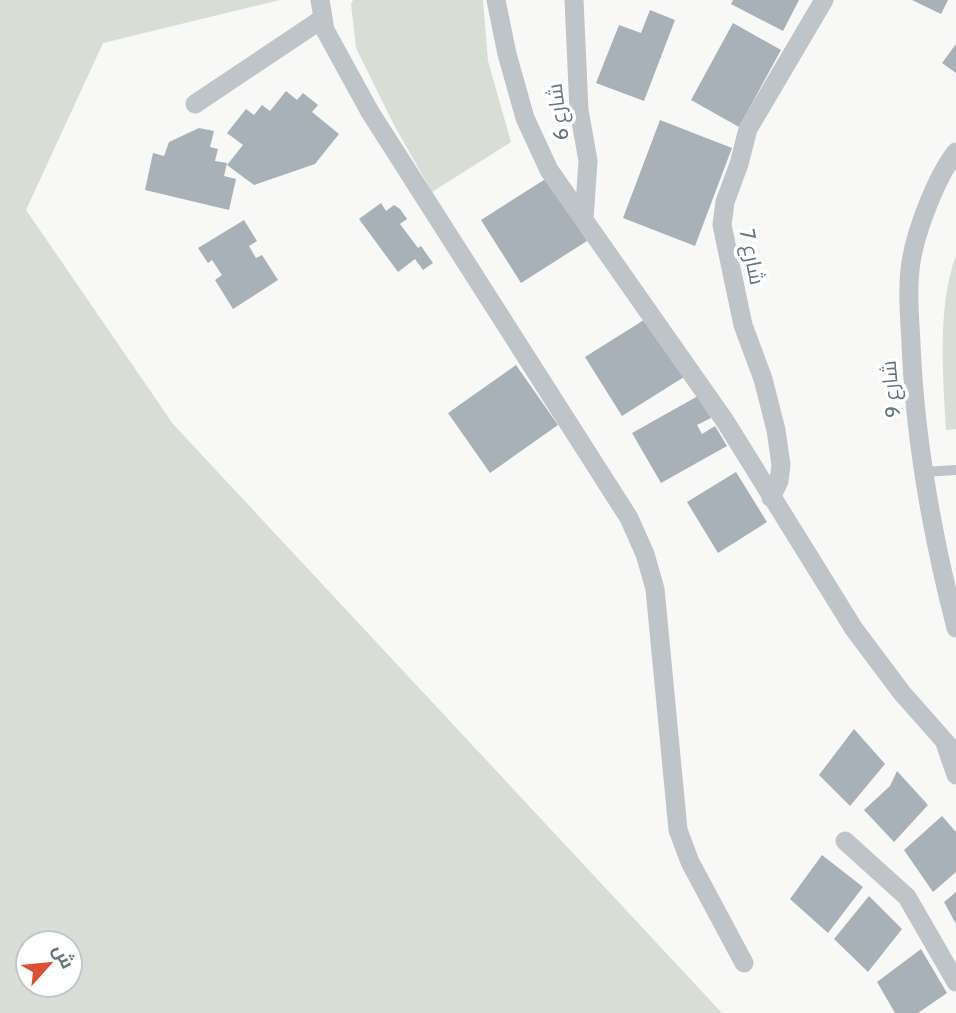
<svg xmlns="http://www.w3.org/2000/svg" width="956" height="1013" font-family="Cabin,Cairo,sans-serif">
	<rect width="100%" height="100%" fill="#f8f8f6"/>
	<path fill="#d8ddd5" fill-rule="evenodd" d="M0 0H280L103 43 26 210 173 424 722 1013H0ZM28 943H70V985H28Z
		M353 0H483L488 61 511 142 432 192 393 123 356 48 351 4Z
		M956 256V429L946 430C943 378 937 305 956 256Z"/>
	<path fill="#a8b1b7" d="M733 0H799L783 31 731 4Z
		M912 0H948L941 14Z
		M650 10 675 20 644 101 596 83 619 25 641 33Z
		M733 23 781 50 739 127 691 100Z
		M956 44V73L942 63Z
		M286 91 297 100 303 93 318 105 312 112 339 134 315 164 254 185 227 165 243 145 227 133 246 109 254 115 262 105 270 111Z
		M660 120 732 148 695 246 623 218Z
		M199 128 214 131 210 147 218 149 215 161 227 163 224 176 236 179 229 210 145 190 153 153 164 156 169 142Z
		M547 178 587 241 521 283 481 220Z
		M381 203 386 211 394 205 400 209 407 219 400 224 418 248 421 246 433 263 423 270 415 259 398 272 359 219Z
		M244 220 257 241 249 246 256 258 262 255 278 280 233 309 215 280 222 275 212 260 208 263 198 248Z
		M647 318 684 377 622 416 585 357Z
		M516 365 558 425 490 473 448 413Z
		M698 396 711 418 697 425 702 434 715 426 727 446 661 483 632 433Z
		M736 472 767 522 718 553 687 502Z
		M854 729 885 764 850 806 819 775Z
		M897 771 928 805 894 842 864 810 890 786Z
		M942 816 956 832V872L933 892 904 850Z
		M822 855 863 887 828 933 790 899Z
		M956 892V924L944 902Z
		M869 896 902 929 868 972 834 939Z
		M921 949 947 993 918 1013H895L877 982Z"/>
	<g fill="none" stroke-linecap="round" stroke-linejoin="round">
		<path stroke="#bfc4c8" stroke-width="10" d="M924 472 956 470"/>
		<path stroke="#bfc4c8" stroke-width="19" d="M320 0 325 30 370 112 629 518 645 554 655 589 678 830 690 862 744 963
			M496 0 507 54 525 118 549 170 725 421 854 629 902 693 956 754
			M574 0 579 110 588 161 584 219
			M195 104 322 19
			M956 152C936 177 913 237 910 270 907 294 910 320 911 344 915 440 932 535 956 628
			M771 498 779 481 781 465 776 430 763 379 743 325 722 225 725 202 739 164 748 129 824 0
			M945 743 956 775
			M845 841 907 897 956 982"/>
	</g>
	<g text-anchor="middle" stroke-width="7" stroke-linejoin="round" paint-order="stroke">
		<g font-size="21" fill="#647580" stroke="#fff">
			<text transform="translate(558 112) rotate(-97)" y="7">شارع 6</text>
			<text transform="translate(752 257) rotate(79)" y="7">شارع 7</text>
			<text transform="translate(891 389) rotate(-95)" y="7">شارع 9</text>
		</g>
	</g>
	<g transform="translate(49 964) rotate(63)"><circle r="33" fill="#ffffff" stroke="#c1c8cc" stroke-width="2"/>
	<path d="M0-5L12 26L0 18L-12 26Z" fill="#dd4f31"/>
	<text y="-10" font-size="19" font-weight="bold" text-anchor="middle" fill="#647580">ش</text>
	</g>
</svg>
